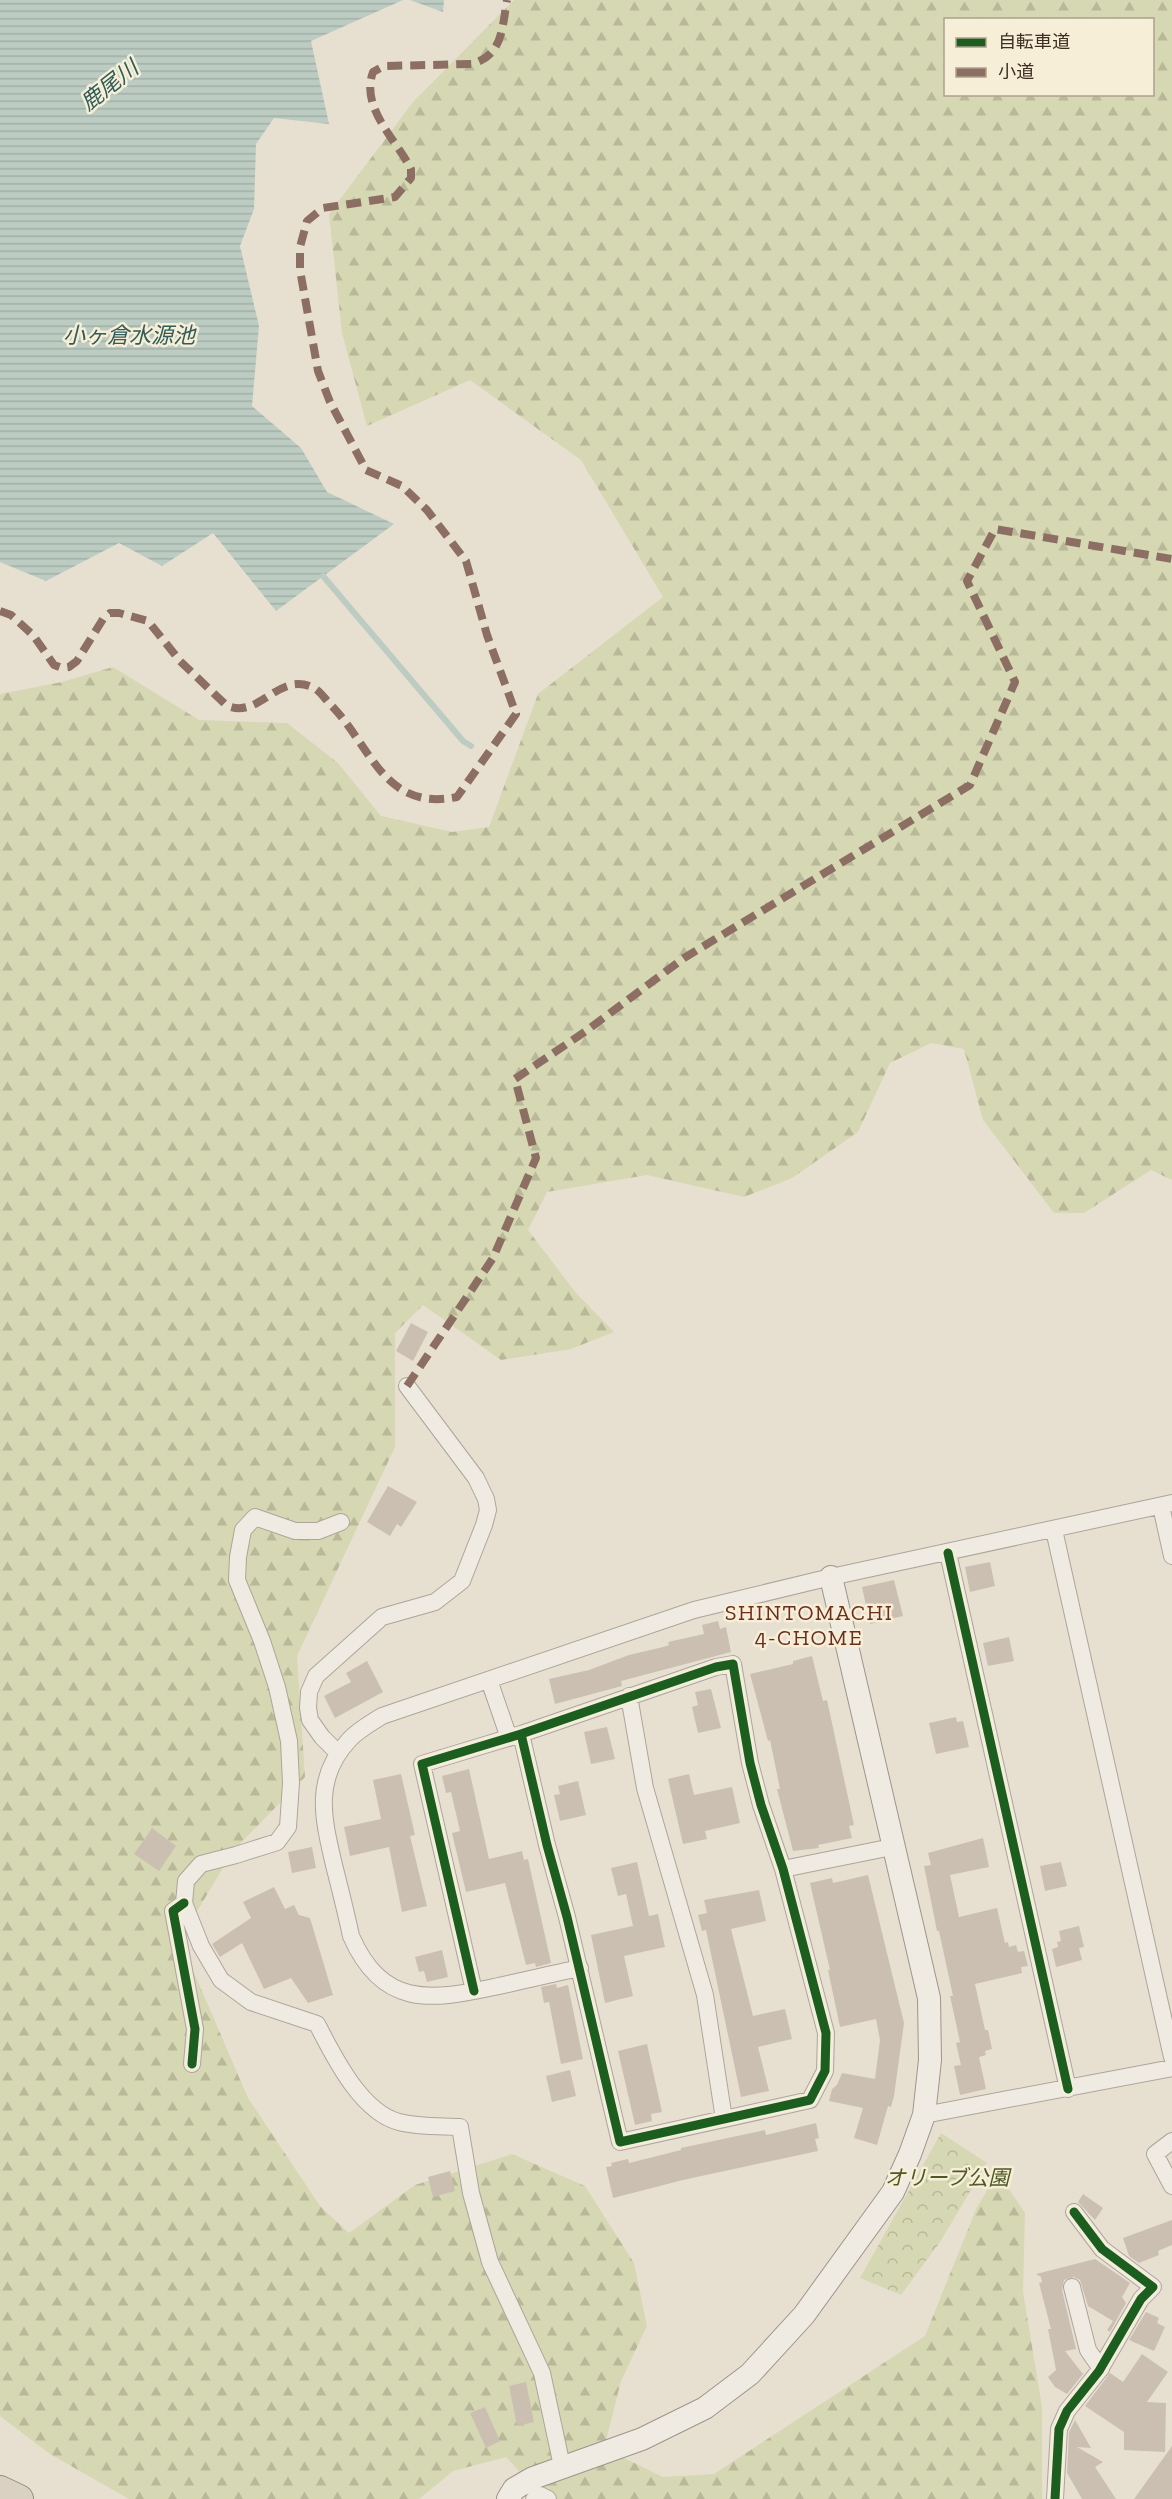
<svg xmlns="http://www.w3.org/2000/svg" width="1172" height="2499" font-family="'Zilla Slab','Noto Sans JP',serif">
	<defs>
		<pattern id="forest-firs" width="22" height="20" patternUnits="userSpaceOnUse" patternTransform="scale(1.5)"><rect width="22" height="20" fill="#d6d7b3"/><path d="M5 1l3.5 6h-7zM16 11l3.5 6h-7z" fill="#b9b99a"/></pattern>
		<pattern id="park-crowns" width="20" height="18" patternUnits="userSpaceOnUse" patternTransform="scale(1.5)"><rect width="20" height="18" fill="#d6d7b3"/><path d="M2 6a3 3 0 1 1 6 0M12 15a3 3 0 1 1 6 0" fill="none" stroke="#b9b99a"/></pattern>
		<pattern id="water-rules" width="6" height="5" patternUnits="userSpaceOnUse" patternTransform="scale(1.5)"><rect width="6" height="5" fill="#bcccc2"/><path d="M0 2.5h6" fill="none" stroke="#a2b0a6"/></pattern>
	</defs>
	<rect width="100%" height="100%" fill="#e7e0d1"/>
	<path fill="url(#forest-firs)" fill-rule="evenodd" d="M514 0H1172V1180L1151 1170 1084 1213H1054L983 1120 964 1049 931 1043 890 1063 858 1132 792 1178 744 1197 647 1175 547 1192 528 1230 576 1293 614 1332 571 1349 501 1360 423 1305 395 1333V1447L297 1656 305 1777 233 1851 180 1940 248 2098 320 2206 349 2233 415 2185 512 2154 585 2186 634 2263 647 2326 621 2381 604 2448 663 2477 714 2474 925 2336 977 2207 998 2173 1025 2213 1023 2292 1042 2407V2499H545L506 2457 453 2471 419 2499H129L50 2454 0 2416V694L62 682 113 667 199 720 287 723 338 763 381 816 452 832 489 827 538 694 663 597 581 460 470 380 367 426 342 333 329 214 413 102ZM946 20H1152V94H946Z"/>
	<path fill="url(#park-crowns)" d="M941 2133 987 2163 940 2242 901 2295 860 2278Z"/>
	<path fill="url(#water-rules)" d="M0 0H403L311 41 329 124 274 118 256 144 254 209 240 246 259 326 252 406 301 448 327 492 394 524 276 611 213 533 162 566 119 543 46 581 0 562Z
		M410 0H444L443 12Z"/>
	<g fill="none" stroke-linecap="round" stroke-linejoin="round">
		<path stroke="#bcccc2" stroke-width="6" d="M323 576 463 741 471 746"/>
	</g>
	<path fill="#cbbfb2" d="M411 1323 428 1332 413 1361 396 1351Z
		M388 1486 417 1502 401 1527 397 1524 390 1536 367 1522Z
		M990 1562 995 1586 970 1592 965 1567Z
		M894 1580 903 1616 870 1624 862 1587Z
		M718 1621 720 1629 726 1627 731 1652 621 1681 622 1686 555 1704 549 1679 589 1670 629 1655 663 1647 669 1645 668 1642 704 1634 702 1625Z
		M1009 1637 1014 1661 988 1666 983 1643Z
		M812 1656 823 1701 827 1700 854 1825 849 1826 852 1838 818 1845 819 1848 793 1851 777 1789H780L770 1740 768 1741 750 1674 793 1664V1661Z
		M367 1661 383 1692 335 1718 324 1696 351 1682 346 1673Z
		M711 1689 721 1728 698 1733 692 1707 698 1705 695 1692Z
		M956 1717 957 1722 963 1721 969 1747 936 1754 929 1723Z
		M607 1727 615 1759 591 1764 584 1732Z
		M469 1769 489 1859 522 1851 524 1860 528 1859 551 1963 536 1967 535 1963 526 1965 505 1883 466 1892 452 1833 460 1831 451 1792 446 1793 442 1776Z
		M401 1774 415 1835 410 1836 427 1906 402 1912 389 1847 350 1856 344 1827 381 1819 373 1780Z
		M689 1774 694 1795 732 1787 740 1823 705 1831 707 1839 683 1844 668 1779Z
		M578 1781 586 1815 560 1821 554 1795 560 1794 558 1786Z
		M152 1828 176 1846 159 1871 134 1854Z
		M983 1838 989 1867 950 1875 959 1917 997 1908 1005 1943 1008 1942 1009 1947 1016 1945 1018 1952 1024 1951 1028 1966 1021 1967 1022 1973 975 1984 985 2030H988L992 2049 985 2051 986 2055 979 2057 986 2089 960 2095 954 2066 961 2065 956 2043 960 2042 950 1996H953L939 1931H937L924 1866 931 1865 928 1853Z
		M312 1847 316 1868 292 1873 288 1852Z
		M637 1862 649 1916 658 1914 665 1947 624 1956 633 1996 605 2003 591 1935 633 1926 626 1894 618 1896 611 1868Z
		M1061 1862 1067 1886 1045 1891 1040 1866Z
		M868 1875 904 2023 894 2096 891 2107 888 2106 877 2145 854 2138 863 2108 829 2101 832 2089 837 2085 842 2073 875 2079 880 2040 876 2019 840 2027 828 1970H830L810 1883 832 1878 833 1883Z
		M274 1887 285 1909 294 1905 299 1915 310 1918 333 1995 308 2003 291 1978 264 1989 242 1943 220 1957 212 1944 251 1918 243 1902Z
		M759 1890 766 1921 731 1929 753 2016 785 2009 792 2039 758 2047 769 2091 741 2097 706 1930 702 1931 698 1915 707 1913 704 1900Z
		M1079 1926 1084 1947 1079 1948 1082 1960 1056 1967 1052 1949 1058 1947 1057 1942 1061 1941 1059 1931Z
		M442 1950 448 1977 427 1982 424 1971 419 1972 415 1957Z
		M556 1984 557 1988 568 1985 583 2059 561 2064 549 2002 544 2003 541 1987Z
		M647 2044 662 2112 651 2114 652 2121 635 2125 618 2051Z
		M570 2070 576 2096 552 2102 546 2076Z
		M816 2123 819 2138 815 2139 818 2151 683 2180 613 2198 606 2167 612 2166 611 2163 628 2159 629 2163 681 2150V2148L765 2130 766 2135Z
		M450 2171 455 2191 433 2197 428 2177Z
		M1083 2194 1103 2208 1095 2220 1078 2202Z
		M1172 2220V2245L1158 2251 1159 2255 1139 2263 1129 2256 1123 2238Z
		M1095 2259 1130 2283 1122 2297 1126 2303 1110 2332 1107 2330 1113 2321 1088 2306 1080 2280 1074 2277 1064 2280 1062 2290 1076 2349 1065 2351 1083 2374 1067 2394 1055 2387 1048 2377 1056 2370 1048 2329H1051L1039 2283 1042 2282 1041 2277 1036 2274Z
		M1146 2312 1159 2318 1157 2323 1165 2327 1154 2351 1129 2340Z
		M1142 2354 1168 2372 1147 2402 1166 2403 1165 2452 1124 2450V2432L1085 2406 1110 2373 1123 2382Z
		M526 2382 534 2422 517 2426 509 2386Z
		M485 2407 500 2441 486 2448 470 2413Z
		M1075 2420 1091 2448 1077 2447 1103 2462 1095 2467 1116 2499H1082L1067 2473 1069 2432Z
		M1172 2446V2499H1134Z"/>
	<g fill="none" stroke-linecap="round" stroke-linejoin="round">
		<defs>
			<path id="street" d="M1161 1506 1172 1556
				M341 1522 318 1531H295L255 1517 243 1530 238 1557 237 1580 262 1641 277 1687 289 1741 291 1783 288 1827 277 1842 236 1855 201 1864 186 1881 184 1903 201 1946 221 1980 251 2002 317 2024C334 2057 361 2112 399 2122 418 2127 441 2126 460 2127L471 2193 490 2262 542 2373 562 2466
				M1054 1530 1172 2057
				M948 1553 1068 2089
				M489 1680 509 1738
				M629 1696 645 1788 705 1995 724 2119
				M338 1753 322 1737 310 1720 308 1708 309 1692 316 1676 382 1617 435 1602 462 1581 484 1525 488 1510 486 1499 476 1478 407 1386
				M783 1869 892 1847
				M184 1903 173 1911 195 2029 192 2064
				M580 1968C551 1974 522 1981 494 1987 429 2001 382 2007 351 1936 346 1912 340 1889 334 1865 323 1818 313 1779 349 1740 358 1730 371 1723 382 1716L694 1610 831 1577 1172 1503
				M474 1991 422 1764 521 1734 716 1667 733 1664 750 1763 761 1805 783 1869 826 2033 825 2071 810 2100 620 2142 567 1917 547 1845 521 1734
				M924 2115 1172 2068
				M1172 2141 1155 2154 1172 2186
				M1072 2287 1088 2350 1101 2369
				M534 2499 540 2495 548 2499
				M1055 2499 1059 2429 1067 2411 1099 2371 1141 2299 1153 2287 1102 2249 1074 2212"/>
			<path id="secondary" d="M508 2499 514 2489 533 2478 642 2439 705 2408 750 2374 804 2315 893 2192 910 2154 924 2115 930 2060 929 1998 831 1577"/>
			<path id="highway" d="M0 2490 19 2499"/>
		</defs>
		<use href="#street" stroke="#ada599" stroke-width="18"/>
		<use href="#secondary" stroke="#9c958a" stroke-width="24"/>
		<use href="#highway" stroke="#928b80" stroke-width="30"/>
		<use href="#street" stroke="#efebe3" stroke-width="16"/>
		<use href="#secondary" stroke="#efebe3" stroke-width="22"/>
		<use href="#highway" stroke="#dad1c2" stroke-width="28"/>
		<path stroke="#8d6e63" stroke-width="8" stroke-dasharray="15 8" stroke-linecap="butt" d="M0 611 11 615 33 635 54 665 62 668 69 667 77 661 103 619 110 613H119L148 621 180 661 226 705C259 721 278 670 314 688 320 691 325 699 330 704 371 745 383 812 457 797L516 714 487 635 466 561 427 510 402 486 366 470 330 402 318 371 300 270V247L307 221 323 208 395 197 411 178V169C396 139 360 108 373 72L384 66 472 64C503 55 502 28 507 0
			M407 1386 493 1258 536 1158 515 1079 586 1031 684 958 970 785 1015 682 967 581 995 529 1172 559"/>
		<defs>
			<path id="cycleway" d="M948 1553 1068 2089
				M184 1903 173 1911 195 2029 192 2064
				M474 1991 422 1764 521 1734 716 1667 733 1664 750 1763 761 1805 783 1869 826 2033 825 2071 810 2100 620 2142 567 1917 547 1845 521 1734
				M1055 2499 1059 2429 1067 2411 1099 2371 1141 2299 1153 2287 1102 2249 1074 2212"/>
		</defs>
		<use href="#cycleway" stroke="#f7eed8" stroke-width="13"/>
		<use href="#cycleway" stroke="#1b5e20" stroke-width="9"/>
	</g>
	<g text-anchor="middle" stroke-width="5" stroke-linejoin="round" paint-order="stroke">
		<g font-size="21" font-style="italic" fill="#4d5a26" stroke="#f7eed8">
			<text x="947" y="2185">オリーブ公園</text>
		</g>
		<g font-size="22" font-style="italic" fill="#2f5d5a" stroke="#f7eed8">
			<text transform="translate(109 85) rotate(-38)" y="8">鹿尾川</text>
			<text x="129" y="343">小ヶ倉水源池</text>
		</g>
		<g font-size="22" letter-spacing="1.5" fill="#6b2e1e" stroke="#f7eed8">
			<text x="809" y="1620">SHINTOMACHI<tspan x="809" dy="25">4-CHOME</tspan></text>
		</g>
	</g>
	<rect x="944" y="18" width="210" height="78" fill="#f7eed8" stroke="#ada18e" stroke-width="1.5"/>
	<rect x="956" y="38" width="30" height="9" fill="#1b5e20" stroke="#ada18e" stroke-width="1.5"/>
	<text x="998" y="48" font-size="18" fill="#3d2e20">自転車道</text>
	<rect x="956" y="68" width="30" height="9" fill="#8d6e63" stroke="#ada18e" stroke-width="1.5"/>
	<text x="998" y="78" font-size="18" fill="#3d2e20">小道</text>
</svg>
